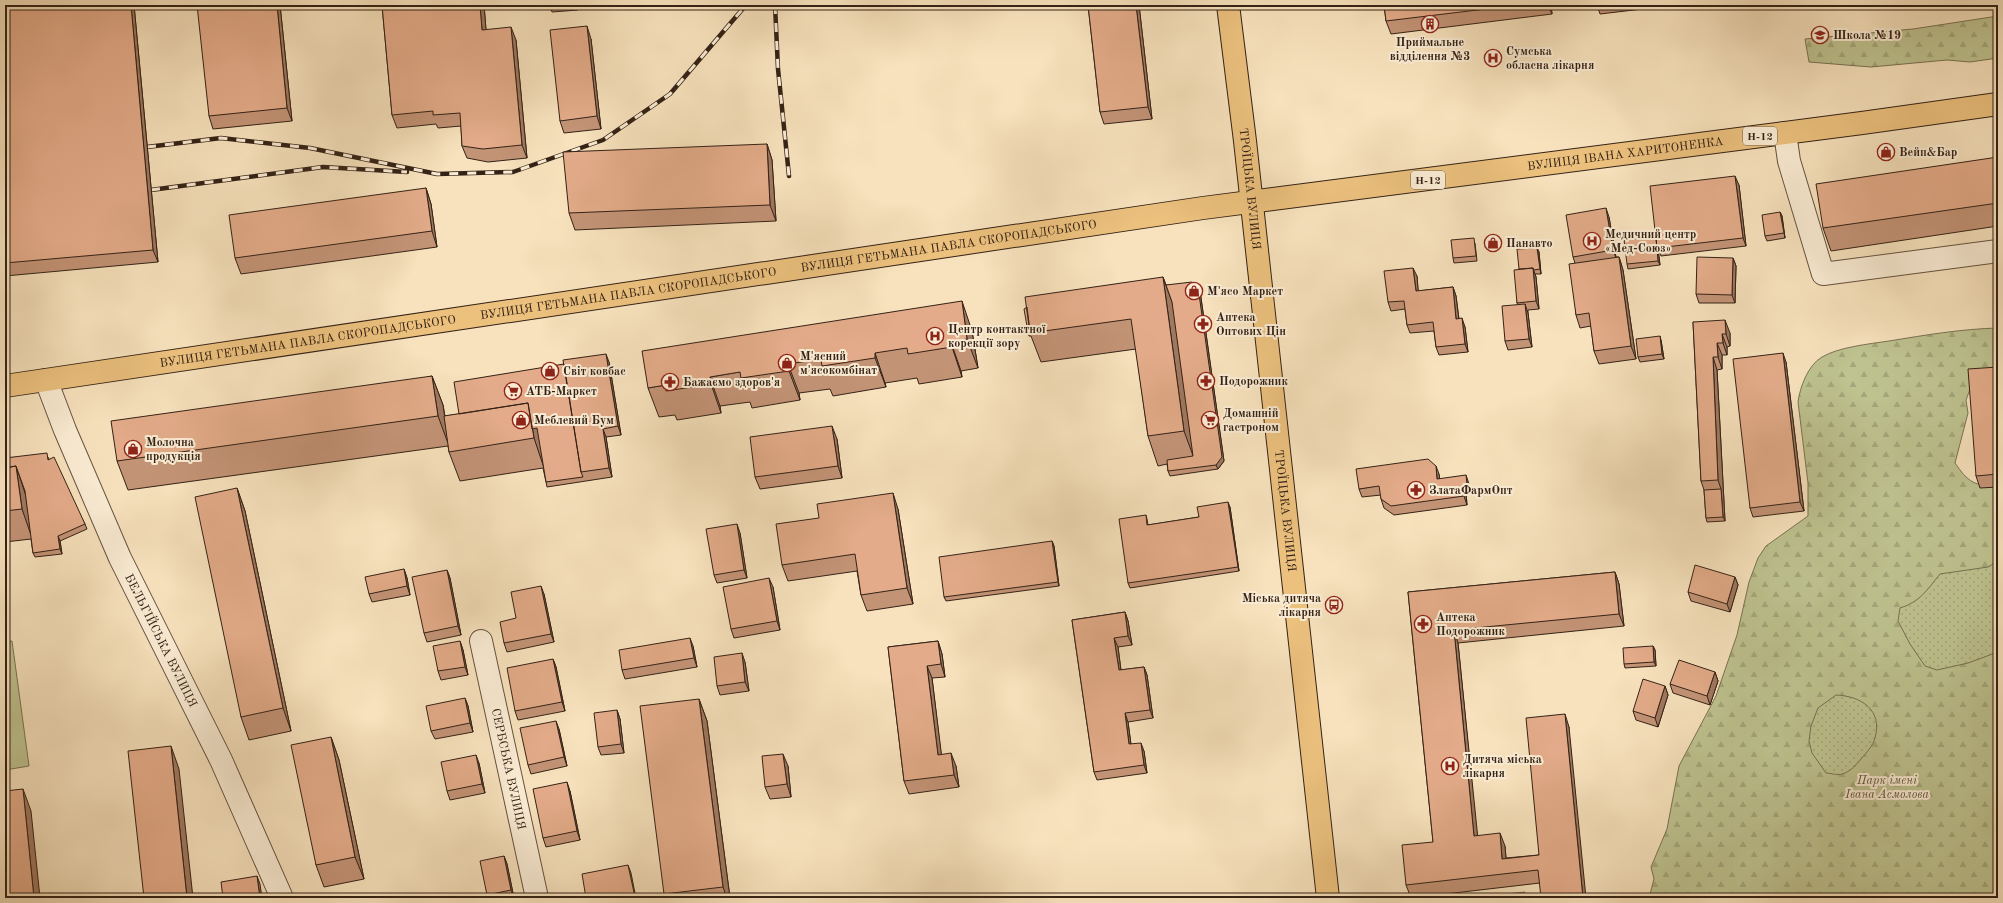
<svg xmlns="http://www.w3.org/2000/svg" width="2003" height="903" font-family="'Old Standard TT',serif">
	<defs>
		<pattern id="grass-dots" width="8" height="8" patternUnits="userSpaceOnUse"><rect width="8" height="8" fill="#bec390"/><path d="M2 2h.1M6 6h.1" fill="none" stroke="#a4a77b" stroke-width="1.8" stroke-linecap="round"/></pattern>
		<pattern id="forest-firs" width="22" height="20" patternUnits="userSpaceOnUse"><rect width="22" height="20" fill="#bec390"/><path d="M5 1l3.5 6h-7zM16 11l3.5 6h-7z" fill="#a4a77b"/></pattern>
	</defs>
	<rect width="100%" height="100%" fill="#f7e2bd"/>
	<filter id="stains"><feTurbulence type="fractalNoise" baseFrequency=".005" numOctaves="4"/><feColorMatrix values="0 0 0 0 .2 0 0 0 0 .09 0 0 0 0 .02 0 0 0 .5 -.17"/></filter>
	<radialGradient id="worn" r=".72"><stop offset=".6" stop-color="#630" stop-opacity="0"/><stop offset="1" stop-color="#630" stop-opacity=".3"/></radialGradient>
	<path fill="url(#grass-dots)" stroke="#797253" d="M1998 498V898H1729L1789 731Z
		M1525 892V898H1470Z"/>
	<path fill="url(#forest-firs)" stroke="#797253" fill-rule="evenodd" d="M1998 16V58L1970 62 1947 60 1871 67 1809 62 1805 39 1913 29Z
		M1998 328V375L1972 384 1966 400 1968 413 1955 463C1968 482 1975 487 1998 485V561L1988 567 1940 574C1927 590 1920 602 1900 608L1898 621 1910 644 1925 666 1937 670 1968 663 1998 652V898H1649L1654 879 1651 867 1667 829 1679 766 1716 696 1737 635 1749 582 1758 558 1766 546 1808 516V483L1798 402C1800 387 1808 365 1822 357 1839 347 1869 344 1889 341 1926 335 1961 329 1998 328ZM1836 695C1861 696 1883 710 1875 738 1873 746 1866 753 1861 759 1856 765 1850 772 1842 774 1838 776 1831 773 1826 773L1812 753 1809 741 1811 726 1818 708Z"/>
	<path fill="#bec390" stroke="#797253" d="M12 641 29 766 5 770V642Z"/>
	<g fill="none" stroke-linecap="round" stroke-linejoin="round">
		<defs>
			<g id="minor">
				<path d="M1785 133 1789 161 1823 274 1998 251"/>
				<path id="s1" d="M46 380 65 430 120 558 221 760 282 898"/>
				<path id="s2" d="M481 641 537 898"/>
			</g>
			<g id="major">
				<path id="s3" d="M1228 5 1245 141 1328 898"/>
				<path id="s4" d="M5 386 1203 208 1862 123 1998 104"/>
			</g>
		</defs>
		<use href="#minor" stroke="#655240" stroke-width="24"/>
		<use href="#major" stroke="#342216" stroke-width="24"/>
		<use href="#minor" stroke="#faecd4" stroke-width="22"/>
		<use href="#major" stroke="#ecc17e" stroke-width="22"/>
		<defs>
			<path id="rail" d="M775 5 778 69 789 176
				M147 147 221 138 310 148 437 174 513 172 603 140 670 94 746 5
				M151 190 323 167 407 172"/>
		</defs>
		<use href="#rail" stroke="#342216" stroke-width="4.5"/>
		<use href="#rail" stroke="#faecd4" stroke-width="3" stroke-dasharray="9" stroke-linecap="butt"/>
	</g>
	<path fill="#c39376" stroke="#342216" d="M5 5H134L158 262 5 276Z
		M280 5 292 121 213 129 209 116Z
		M382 5H484L486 30 516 40 527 158 488 162 467 158 462 146 461 126 438 128 436 124 397 128 392 115Z
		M549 5H577L578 10 552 12Z
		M1088 5H1139L1152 119 1104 124 1100 112Z
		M1384 5H1551L1552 14 1391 34 1386 21Z
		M1597 5H1676L1600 14Z
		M591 39 601 129 564 133 560 121Z
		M767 144 772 160 776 221 575 230 569 213Z
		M1998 157V226L1831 251 1823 228Z
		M1739 185 1746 246 1661 256 1658 249 1660 265 1628 269 1627 264Z
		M426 188 431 204 437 247 241 274 235 258Z
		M1780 212 1782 216 1785 238 1767 241 1765 236Z
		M1609 217 1616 257H1619L1623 270 1636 359 1599 364 1594 351 1591 326 1580 328 1576 315 1575 263 1573 257Z
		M1475 243 1477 261 1454 263 1453 258Z
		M1537 248 1539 252 1541 274H1535L1536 277 1539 309 1528 310V313L1532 347 1508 350 1505 341 1518 305 1517 303 1519 269Z
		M1733 258 1736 266 1735 303H1699L1696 294Z
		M1417 276 1418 291 1453 287 1456 296 1459 319 1465 327 1468 352 1439 355 1436 347 1434 331 1410 333 1407 325 1405 309 1391 311 1388 302Z
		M1163 277 1166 285 1198 287 1200 291 1224 461 1218 469 1170 476 1168 471 1167 464 1158 466 1148 436 1136 349 1041 362 1031 336H1029L1028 332Z
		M1693 322 1730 333V346L1727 347V355H1722V369L1717 370 1725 521 1707 522 1706 518 1704 490 1701 481Z
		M972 331 978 368 961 371 962 377 919 384 917 378 885 383 886 387 833 396 830 389 799 393 800 400 752 408 750 402 720 406 721 413 677 420 675 415 659 417 648 388Z
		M1661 340 1664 359 1640 362 1638 357Z
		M609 362 621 435 606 437 612 477 547 487 546 482 543 468 460 481 449 452 448 446 128 490 117 461 432 376 443 405 445 416 459 414Z
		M1786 362 1804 511 1753 517 1750 508Z
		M1998 367V487L1980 488 1976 476Z
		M837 439 842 478 760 489 755 477Z
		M48 457 49 459 85 524 87 529 60 541 62 554 35 557 33 553 31 539 5 542V458Z
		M1439 474V479L1469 484 1470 493H1466L1467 505 1394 515 1384 508 1381 499V495L1362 497 1359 489Z
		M237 488 245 511 291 731 249 740 241 717Z
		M1230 507 1239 571 1130 588 1128 583 1146 515 1147 519 1148 525 1199 517Z
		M898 509 913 604 867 611 861 595 857 571 788 581 782 565Z
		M740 533 747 578 717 583 714 575Z
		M1052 541 1054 546 1059 586 946 601 944 597Z
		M404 569 407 578 410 595 372 602 369 594Z
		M447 570 450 578 461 635 427 642 424 633Z
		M1615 572 1619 584 1624 626 1458 643 1477 836 1505 846 1506 858 1539 855 1569 727 1540 883 1411 898 1406 885 1433 842 1408 592Z
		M1735 577 1738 585 1730 612 1691 601 1688 592Z
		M773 587 780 630 734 638 731 629Z
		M544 594 554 642 507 652 504 643 516 618Z
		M1125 612 1128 621 1132 645 1118 647 1121 670 1144 667 1147 675 1153 718 1128 722 1131 744 1144 751 1147 773 1097 780 1094 772 1072 620Z
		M460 641 463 650 468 675 441 680 438 671Z
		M938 641 942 654 945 677 932 678 941 754 956 766 959 787 909 794 904 781 888 647Z
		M693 646 697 667 625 679 622 670Z
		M1653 646 1655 650 1656 666 1625 668 1624 664Z
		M553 659 556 667 565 711 518 720 515 711Z
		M745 662 749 691 720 695 717 686Z
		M1715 672 1718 681 1710 705 1673 693 1670 684Z
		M1665 686 1668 695 1658 727 1636 720 1633 711Z
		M465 698 468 706 473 732 435 739 431 731Z
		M699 699 707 721 730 898H665L664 894Z
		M617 710 620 719 624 753 601 755 598 747Z
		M559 729 567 766 531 774 528 765Z
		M331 737 339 760 364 879 324 887 316 865Z
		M479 763 485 793 450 800 447 791Z
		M788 766 791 797 770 799 765 787Z
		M570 791 580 840 546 847 543 838Z
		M504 856 507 864 514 898H488L487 895Z"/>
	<path fill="#9f7860" stroke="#342216" d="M131 5H134L158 262 153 250Z
		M277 5H280L292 121 287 108Z
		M480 5H484L487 42 482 30Z
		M1136 5H1139L1152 119 1148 107Z
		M1548 5H1551L1552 14Z
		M587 26 591 39 601 129 597 116Z
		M511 27 516 40 527 158 522 145Z
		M767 144 772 160 776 221 770 205Z
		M1735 176 1739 185 1746 246 1743 238Z
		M426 188 431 204 437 247 432 231Z
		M1606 208 1609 217 1616 258 1613 250Z
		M1780 212 1782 216 1785 238 1784 233Z
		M1656 237 1657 241 1660 265 1658 261Z
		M1537 248 1539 252 1541 274 1540 269Z
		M1619 257 1623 270 1636 359 1631 346Z
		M1733 258 1736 266 1735 303 1732 295Z
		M1413 268 1417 276 1419 300 1416 291Z
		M1533 268 1536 277 1539 309 1536 301Z
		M1163 277 1174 307 1195 461 1184 431Z
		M1198 287 1200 291 1224 461 1218 469 1216 465Z
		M1453 287 1456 296 1460 328 1456 319Z
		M962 301 972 331 978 368 967 339Z
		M1525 304 1528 313 1532 347 1529 339Z
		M1462 318 1465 327 1468 352 1465 344Z
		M1725 320 1730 333V346L1726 334Z
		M1722 334 1727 347V355L1723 343Z
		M1660 336 1661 340 1664 359 1662 354Z
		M951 342 961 371 962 377 952 347Z
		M1717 343 1722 355V369L1718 357Z
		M875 353 885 383 886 387 875 358Z
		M1783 353 1786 362 1804 511 1800 502Z
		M606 354 609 362 621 435 618 426Z
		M1713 357 1717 370 1725 521 1723 517 1721 489 1718 480Z
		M788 364 799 393 800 400 789 371Z
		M432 376 443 405 449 446 438 416Z
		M710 377 720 406 721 413 711 384Z
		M528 403 539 432 544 468 534 438Z
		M832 426 837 439 842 478 838 466Z
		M603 429 606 437 612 477 609 468Z
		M16 466 26 496 32 538 22 509Z
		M1436 466 1439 474 1441 488 1437 479Z
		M1466 475 1469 484 1470 493 1467 484Z
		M1463 485 1466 493 1467 505 1464 496Z
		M237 488 245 511 291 731 283 708Z
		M893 493 898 509 913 604 907 588Z
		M1228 502 1230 507 1239 571 1238 567Z
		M737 524 740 533 747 578 744 570Z
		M58 536 60 541 62 554 60 549Z
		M1052 541 1054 546 1059 586 1058 582Z
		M404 569 407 578 410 595 407 586Z
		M447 570 450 578 461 635 458 626Z
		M1615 572 1619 584 1624 626 1619 614Z
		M1735 577 1738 585 1730 612 1727 604Z
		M769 578 773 587 780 630 777 621Z
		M541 586 544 594 554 642 551 634Z
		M1125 612 1128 621 1132 645 1128 636Z
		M1454 630 1458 643 1479 849 1474 836Z
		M690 638 693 646 697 667 694 658Z
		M1114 638 1118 647 1122 679 1119 670Z
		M460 641 463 650 468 675 465 667Z
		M938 641 942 654 945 677 941 664Z
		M1653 646 1655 650 1656 666 1654 662Z
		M742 653 745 662 749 691 745 682Z
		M553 659 556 667 565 711 562 702Z
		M927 666 932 678 943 767 938 755Z
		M1144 667 1147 675 1153 718 1150 710Z
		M1715 672 1718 681 1710 705 1707 696Z
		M1665 686 1668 695 1658 727 1655 718Z
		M465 698 468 706 473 732 470 723Z
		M699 699 707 721 730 898H727L723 887Z
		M617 710 620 719 624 753 621 744Z
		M1125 713 1128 722 1132 753 1129 744Z
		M1565 714 1569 727 1586 898H1583Z
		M556 721 559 729 567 766 564 757Z
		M331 737 339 760 364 879 355 857Z
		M1141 743 1144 751 1147 773 1144 765Z
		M171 746 179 769 193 898H187Z
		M951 753 956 766 959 787 954 775Z
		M783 754 788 766 791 797 787 784Z
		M476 755 479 763 485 793 482 784Z
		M567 782 570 791 580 840 577 831Z
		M23 789 31 811 40 898H34Z
		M1500 833 1505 846 1507 871 1502 859Z
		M504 856 507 864 514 898 511 890Z
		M628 865 631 873 636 898H635V897Z
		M257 876 260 884 262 898H260Z"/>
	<path fill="#e3ab89" stroke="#342216" d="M5 5H131L153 250 5 263Z
		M197 5H277L287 108 209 116Z
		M382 5H480L482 30 511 27 522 145 483 149 462 146 460 113 433 115V111L392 115Z
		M1088 5H1136L1148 107 1100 112Z
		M1384 5H1519L1386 21Z
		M587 26 597 116 560 121 550 30Z
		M767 144 770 205 569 213 563 152Z
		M1998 157V203L1823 228 1816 184Z
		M1735 176 1743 238 1657 248 1650 186Z
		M426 188 432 231 235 258 229 215Z
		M1606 208 1613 250 1573 257 1566 215Z
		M1780 212 1784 233 1765 236 1762 215Z
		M1656 237 1658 261 1627 264 1624 240Z
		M1474 238 1476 256 1453 258 1451 240Z
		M1537 248 1540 269 1534 270 1533 268 1519 269 1517 249Z
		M1619 257 1631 346 1594 351 1589 313 1576 315 1569 264Z
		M1697 257 1733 258 1732 295 1696 294Z
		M1413 268 1416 291 1453 287 1456 319 1462 318 1465 344 1436 347 1433 322 1407 325 1404 301 1388 302 1384 271Z
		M1533 268 1536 301 1517 303 1514 270Z
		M1163 277 1184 431 1148 436 1131 319 1030 333 1025 297Z
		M1192 282 1198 287 1222 457 1216 465 1168 471 1167 460 1193 456 1172 302 1166 285Z
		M962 301 967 339 951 342 952 347 908 354 907 348 875 353V358L822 366 821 359 788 364 789 371 741 378 740 372 710 377 711 384 666 391V385L648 388 642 351Z
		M1525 304 1529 339 1505 341 1502 306Z
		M1027 307 1030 331 1028 332 1024 309Z
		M1725 320 1726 334H1722L1723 343H1717L1718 357H1713L1718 480 1701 481 1693 322Z
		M1660 336 1662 354 1638 357 1636 339Z
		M1783 353 1800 502 1750 508 1733 359Z
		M606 354 618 426 603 429 609 468 581 472 563 360Z
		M564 364 581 472 583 477 546 482 537 428 532 429 528 403 459 414 454 382Z
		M1998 367V474L1976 476 1968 369Z
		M432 376 438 416 117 461 111 421Z
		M528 403 534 438 449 452 444 416Z
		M832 426 838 466 755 477 750 437Z
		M47 453 48 460 54 457 85 524 58 536 60 549 33 553 25 491 16 466 5 468V458Z
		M1428 459 1436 466 1437 479 1466 475 1467 484 1463 485 1464 496 1391 506 1381 499 1379 486 1359 489 1356 469Z
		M16 466 22 509 5 511V468Z
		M237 488 283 708 241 717 195 497Z
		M1721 489 1723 517 1706 518 1704 490Z
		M893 493 907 588 861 595 855 554 782 565 776 524 819 518 817 504Z
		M1228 502 1238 567 1128 583 1119 519 1146 515 1147 525 1199 517 1197 507Z
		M737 524 744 570 714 575 706 529Z
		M1052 541 1058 582 944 597 939 557Z
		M1695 565 1735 577 1727 604 1688 592Z
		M404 569 407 586 369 594 365 577Z
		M447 570 458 626 424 633 412 577Z
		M1615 572 1619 614 1454 630 1474 836 1500 833 1502 859 1539 855 1526 718 1565 714 1583 898H1541L1538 870 1406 885 1402 845 1433 842 1408 592Z
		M769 578 777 621 731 629 723 587Z
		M541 586 551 634 504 643 500 622 516 618 511 592Z
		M1125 612 1128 636 1114 638 1119 670 1144 667 1150 710 1125 713 1129 744 1141 743 1144 765 1094 772 1072 620Z
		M690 638 694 658 622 670 619 650Z
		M460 641 465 667 438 671 433 646Z
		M938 641 941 664 927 666 938 755 951 753 954 775 904 781 888 647Z
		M1653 646 1654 662 1624 664 1623 648Z
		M742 653 745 682 717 686 714 657Z
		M553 659 562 702 515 711 507 668Z
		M1679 660 1715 672 1707 696 1670 684Z
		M1643 679 1665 686 1655 718 1633 711Z
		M465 698 470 723 431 731 426 706Z
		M699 699 723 887 664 894 640 706Z
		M617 710 621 744 598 747 594 713Z
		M556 721 564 757 528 765 520 728Z
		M331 737 355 857 316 865 291 745Z
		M171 746 187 898H144L128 751Z
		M783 754 787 784 765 787 762 756Z
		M476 755 482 784 447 791 441 762Z
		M567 782 577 831 543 838 533 789Z
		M23 789 34 898H5V791Z
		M504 856 511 890 487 895 480 861Z
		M628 865 635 897 629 898H586L582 874Z
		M257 876 260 898H223L221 882Z"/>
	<defs>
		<symbol id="building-ring" viewBox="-11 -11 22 22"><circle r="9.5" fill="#faecd4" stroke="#8f2418" stroke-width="1.5"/><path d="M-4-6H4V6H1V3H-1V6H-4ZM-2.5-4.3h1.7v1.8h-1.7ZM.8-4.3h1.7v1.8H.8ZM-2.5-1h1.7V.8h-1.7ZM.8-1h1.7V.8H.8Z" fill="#8f2418"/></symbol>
		<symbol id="school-ring" viewBox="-11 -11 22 22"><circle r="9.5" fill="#faecd4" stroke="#8f2418" stroke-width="1.5"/><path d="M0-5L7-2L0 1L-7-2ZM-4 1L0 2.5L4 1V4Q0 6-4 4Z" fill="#8f2418"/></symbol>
		<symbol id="hospital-ring" viewBox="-11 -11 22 22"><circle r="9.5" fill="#faecd4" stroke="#8f2418" stroke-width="1.5"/><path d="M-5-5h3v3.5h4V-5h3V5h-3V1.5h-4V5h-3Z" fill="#8f2418"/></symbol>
		<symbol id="shop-ring" viewBox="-11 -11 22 22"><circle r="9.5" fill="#faecd4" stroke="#8f2418" stroke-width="1.5"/><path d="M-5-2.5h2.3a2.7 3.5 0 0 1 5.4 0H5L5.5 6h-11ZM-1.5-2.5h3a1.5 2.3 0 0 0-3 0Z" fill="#8f2418"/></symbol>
		<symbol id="pharmacy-ring" viewBox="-11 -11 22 22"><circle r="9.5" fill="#faecd4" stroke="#8f2418" stroke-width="1.5"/><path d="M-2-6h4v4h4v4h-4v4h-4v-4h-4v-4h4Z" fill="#8f2418"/></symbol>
		<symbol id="supermarket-ring" viewBox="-11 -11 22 22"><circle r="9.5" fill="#faecd4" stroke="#8f2418" stroke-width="1.5"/><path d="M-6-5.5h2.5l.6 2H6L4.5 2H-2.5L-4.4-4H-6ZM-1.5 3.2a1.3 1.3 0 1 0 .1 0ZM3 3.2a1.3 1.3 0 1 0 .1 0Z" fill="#8f2418"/></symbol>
		<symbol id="bus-ring" viewBox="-11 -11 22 22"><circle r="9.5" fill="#faecd4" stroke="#8f2418" stroke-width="1.5"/><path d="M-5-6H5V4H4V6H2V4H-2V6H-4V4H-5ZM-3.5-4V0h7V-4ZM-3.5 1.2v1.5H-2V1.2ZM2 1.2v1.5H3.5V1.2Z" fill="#8f2418"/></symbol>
	</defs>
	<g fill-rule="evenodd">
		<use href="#building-ring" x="1420" y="14" width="20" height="20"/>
		<use href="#school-ring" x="1810" y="25" width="20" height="20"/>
		<use href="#hospital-ring" x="1483" y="48" width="20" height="20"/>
		<use href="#shop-ring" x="1876" y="142" width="20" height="20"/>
		<use href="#hospital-ring" x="1582" y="231" width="20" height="20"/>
		<use href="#shop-ring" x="1483" y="233" width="20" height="20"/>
		<use href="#shop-ring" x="1184" y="281" width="20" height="20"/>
		<use href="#pharmacy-ring" x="1193" y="314" width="20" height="20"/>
		<use href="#hospital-ring" x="925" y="326" width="20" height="20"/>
		<use href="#shop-ring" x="777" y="353" width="20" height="20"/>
		<use href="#shop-ring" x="540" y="361" width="20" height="20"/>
		<use href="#pharmacy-ring" x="1196" y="371" width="20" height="20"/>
		<use href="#pharmacy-ring" x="660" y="372" width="20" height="20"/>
		<use href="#supermarket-ring" x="503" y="381" width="20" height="20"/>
		<use href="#shop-ring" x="511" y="410" width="20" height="20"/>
		<use href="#supermarket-ring" x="1200" y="410" width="20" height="20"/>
		<use href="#shop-ring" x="123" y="439" width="20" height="20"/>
		<use href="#pharmacy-ring" x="1406" y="480" width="20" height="20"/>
		<use href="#bus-ring" x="1324" y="595" width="20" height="20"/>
		<use href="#pharmacy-ring" x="1413" y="614" width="20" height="20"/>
		<use href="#hospital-ring" x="1440" y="756" width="20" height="20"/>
	</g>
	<g text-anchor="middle" stroke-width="4" stroke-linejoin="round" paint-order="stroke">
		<g fill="#faecd4" stroke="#6f5f4f" stroke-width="1">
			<rect x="1743" y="127" width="34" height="18" rx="3"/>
			<rect x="1411" y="171" width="34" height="18" rx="3"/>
		</g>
		<g font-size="11" font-weight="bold" fill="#342216">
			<text x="1760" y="140">Н-12</text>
			<text x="1428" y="184">Н-12</text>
		</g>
		<g font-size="12" font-weight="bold" fill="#342216" stroke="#faecd4" text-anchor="start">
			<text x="1833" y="39">Школа №19</text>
			<text x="1430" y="46" text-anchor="middle">Приймальне<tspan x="1430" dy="14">відділення №3</tspan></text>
			<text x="1506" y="55">Сумська<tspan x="1506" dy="14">обласна лікарня</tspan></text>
			<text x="1899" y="156">Вейп&amp;Бар</text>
			<text x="1605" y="238">Медичний центр<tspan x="1605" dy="14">«Мед-Союз»</tspan></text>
			<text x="1506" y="247">Панавто</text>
			<text x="1207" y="295">М'ясо Маркет</text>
			<text x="1216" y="321">Аптека<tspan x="1216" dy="14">Оптових Цін</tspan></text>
			<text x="948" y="333">Центр контактної<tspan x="948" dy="14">корекції зору</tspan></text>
			<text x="800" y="360">М'ясний<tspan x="800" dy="14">м'ясокомбінат</tspan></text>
			<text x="563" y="375">Світ ковбас</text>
			<text x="1219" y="385">Подорожник</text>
			<text x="683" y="386">Бажаємо здоров'я</text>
			<text x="526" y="395">АТБ-Маркет</text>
			<text x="1223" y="417">Домашній<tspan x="1223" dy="14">гастроном</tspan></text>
			<text x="534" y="424">Меблевий Бум</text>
			<text x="146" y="446">Молочна<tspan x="146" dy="14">продукція</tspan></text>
			<text x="1429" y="494">ЗлатаФармОпт</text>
			<text x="1321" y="602" text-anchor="end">Міська дитяча<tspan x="1321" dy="14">лікарня</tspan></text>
			<text x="1436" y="621">Аптека<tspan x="1436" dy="14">Подорожник</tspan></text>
			<text x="1463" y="763">Дитяча міська<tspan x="1463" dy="14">лікарня</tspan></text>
		</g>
		<g font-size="12" fill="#342216" stroke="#faecd4">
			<text dy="4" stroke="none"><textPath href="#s4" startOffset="1637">ВУЛИЦЯ ІВАНА ХАРИТОНЕНКА</textPath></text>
			<text dy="4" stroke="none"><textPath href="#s3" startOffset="185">ТРОЇЦЬКА ВУЛИЦЯ</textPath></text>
			<text dy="4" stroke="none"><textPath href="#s4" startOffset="954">ВУЛИЦЯ ГЕТЬМАНА ПАВЛА СКОРОПАДСЬКОГО</textPath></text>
			<text dy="4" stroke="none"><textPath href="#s4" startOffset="630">ВУЛИЦЯ ГЕТЬМАНА ПАВЛА СКОРОПАДСЬКОГО</textPath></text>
			<text dy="4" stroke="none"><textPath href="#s4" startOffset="306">ВУЛИЦЯ ГЕТЬМАНА ПАВЛА СКОРОПАДСЬКОГО</textPath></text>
			<text dy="4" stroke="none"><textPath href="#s3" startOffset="509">ТРОЇЦЬКА ВУЛИЦЯ</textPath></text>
			<text dy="4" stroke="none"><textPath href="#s1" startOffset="285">БЕЛЬГІЙСЬКА ВУЛИЦЯ</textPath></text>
			<text dy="4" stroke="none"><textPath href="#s2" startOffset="131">СЕРБСЬКА ВУЛИЦЯ</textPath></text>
		</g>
		<g font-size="12" font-style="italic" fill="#5d523b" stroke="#faecd4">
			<text x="1887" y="784">Парк імені<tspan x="1887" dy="14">Івана Асмолова</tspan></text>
		</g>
	</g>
	<rect width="2003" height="903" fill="none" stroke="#f7e2bd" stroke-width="20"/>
	<rect x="6" y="6" width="1991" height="891" fill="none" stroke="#342216" stroke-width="2"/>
	<rect x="10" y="10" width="1983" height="883" fill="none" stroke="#342216"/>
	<rect width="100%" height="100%" filter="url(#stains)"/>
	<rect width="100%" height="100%" fill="url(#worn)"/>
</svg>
